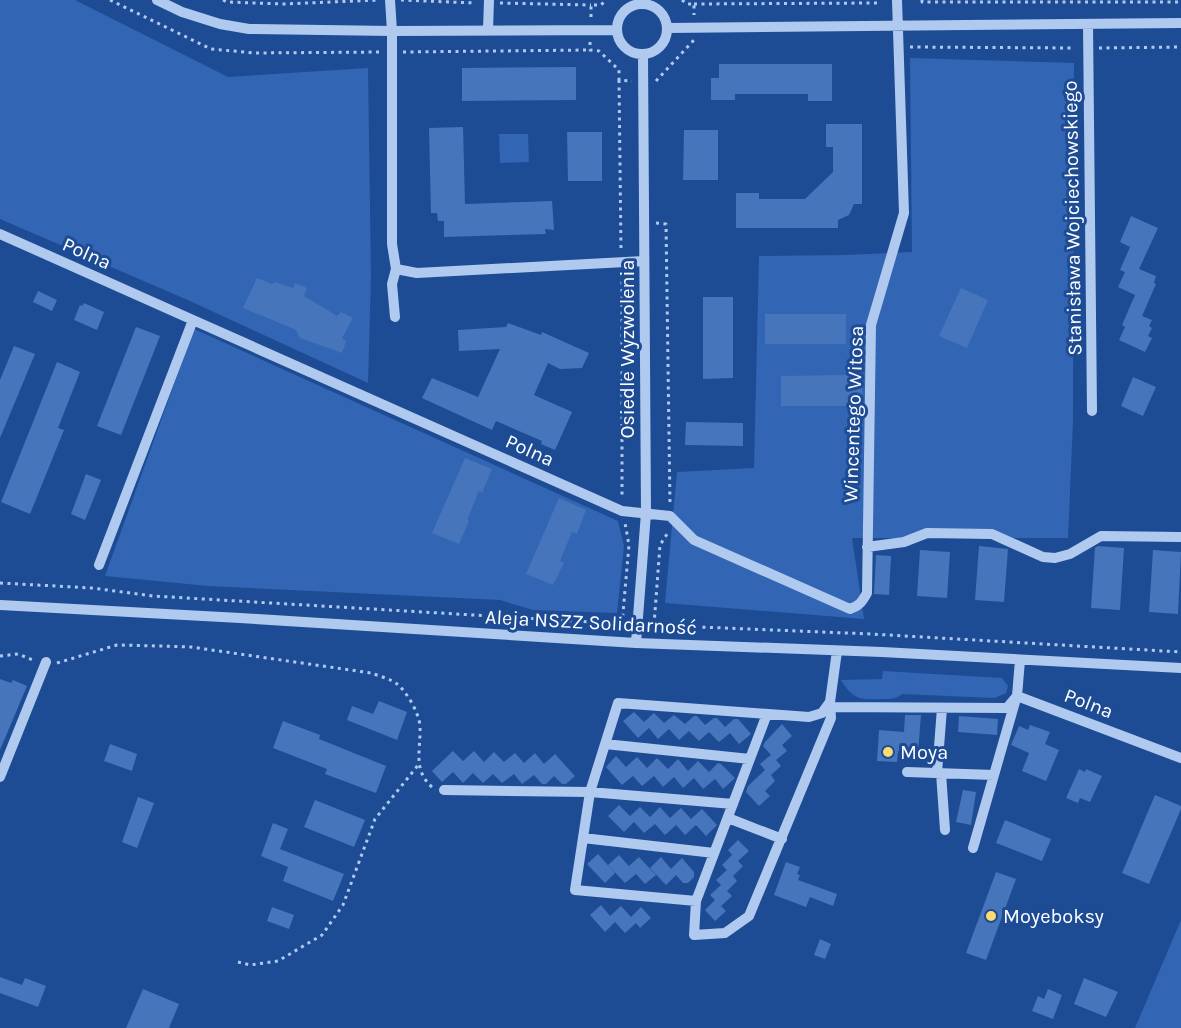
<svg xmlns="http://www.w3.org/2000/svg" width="1181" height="1028" font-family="Karla,sans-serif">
	<rect width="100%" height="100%" fill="#1d4c95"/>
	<path fill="#3265b3" d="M0 0H75L228 77 368 68 371 277 368 383 190 301 0 219Z
		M910 58 1074 63 1073 421 1068 538H852L864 619 665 603 677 472 754 468 759 256 846 255 912 252Z
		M499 134H528L529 162 500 163Z
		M194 329 618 521 624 546 617 613 533 610 500 600 208 586 105 576Z
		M883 671 1002 678 1008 686 1006 693 995 698 902 694C896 699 890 699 883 699 861 700 853 700 841 680L882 679Z
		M1181 920V1028H1135Z"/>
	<path fill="#4675bb" d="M719 64H832V101H808V94H735V100H711V78H719Z
		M576 67V100L462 101V68Z
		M826 124H862V204H854L849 215 838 220V228H736V193H759V199H805L833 172V147H826Z
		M463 127 465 204 552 201 554 230 545 229 546 234 444 237V221H438L437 213H431L429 128Z
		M684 130H718V180H683Z
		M567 132H602V181H568Z
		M1131 216 1158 228 1139 269 1156 276 1154 283 1156 284 1142 316 1152 320 1149 326 1152 328 1148 336 1152 338 1145 352 1119 340 1125 327 1122 325 1135 295 1118 287 1125 272 1120 270 1130 247 1120 242Z
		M257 278 272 284 275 282 293 288 295 283 307 288 304 296 337 316 341 312 353 318 342 338 346 341 342 353 300 338 296 330 243 308Z
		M961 288 988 300 967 348 939 336Z
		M38 291 57 300 52 311 33 302Z
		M703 297H733V378L703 379Z
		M84 303 104 312 97 330 74 320 80 305 82 306Z
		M765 314H846V344H765Z
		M508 323 541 335 542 332 589 353 582 368 560 369 548 363 534 395 572 412 555 450 541 444 542 441 496 421 492 430 422 398 432 378 478 397 500 349 459 351 458 330 506 327Z
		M136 327 160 336 121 435 97 426Z
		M14 346 35 354 0 438V380Z
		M57 362 80 372 58 428 64 430 30 514 1 502Z
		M845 375 862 376V406H781V376Z
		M1133 377 1156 387 1143 416 1121 406Z
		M686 422 743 423V446L685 445Z
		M465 458 492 469 482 493 479 491 467 520 469 521 459 544 432 533Z
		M86 474 101 480 85 520 71 514Z
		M559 498 586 510 577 534 572 532 560 561 564 563 553 585 526 574Z
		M979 546 1008 549 1004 602 975 600Z
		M1098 546 1124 548 1120 610 1091 608 1095 548Z
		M920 550 950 552 947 598 917 596Z
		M1153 550 1181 552 1178 614 1149 612Z
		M876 555 891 556 889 595 874 594Z
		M0 679 11 683 13 680 27 686 0 750Z
		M379 701 407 712 397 740 347 720 352 706 373 714Z
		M634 712 644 722 654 713 664 723 674 715 685 724 694 716H697L705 725 714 718H717L725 727 734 719H738L751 734 739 744 730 733 719 742 709 732 699 741 689 731 679 740 669 729 658 739 649 728 638 738 623 721Z
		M905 715H921L918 753 898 751 897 762 877 761 879 730 904 732Z
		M959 716 998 719 997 735 958 732Z
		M283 721 320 735 319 739 386 766 376 793 325 774 327 769 273 748Z
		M782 724 792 736 782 745 787 751 776 760 781 766 771 775 775 781 765 791 770 796 759 806 746 792 748 786 765 770 760 764 771 755 763 746 765 742Z
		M1030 725 1050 732 1045 744 1059 750 1046 781 1022 771 1029 753 1011 745 1019 726 1028 730Z
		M110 744 137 754 132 771 104 761Z
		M453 751 463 761 474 751 484 762 494 752 504 762 515 753 524 763 535 753 544 764 555 754 575 776 566 784H562L554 776 546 784H542L534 775 522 784 514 774 502 783 493 774 483 783 473 773 463 783 453 772 442 782 432 771Z
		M616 756 626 767 637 757 647 768 657 758 668 769 678 759 688 771 698 761 709 772 718 763 721 764 735 778 723 789 715 779 703 789 694 778 683 788 674 777 663 787 654 776 642 786 633 776 622 785 606 767Z
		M1079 769 1085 772 1086 769 1102 776 1090 802 1080 798 1078 803 1066 798Z
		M963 790 976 792 971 825 956 822Z
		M1155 795 1181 806V809L1149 884 1122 873Z
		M138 797 154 803 137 848 122 842Z
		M315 800 365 820 354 847 304 827Z
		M619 805 630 816 640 807 650 817 660 807 670 818 681 808 691 819 702 809 717 825 706 836 696 825 685 835 676 825 665 835 655 824 644 833 634 822 624 832 608 816Z
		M1005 820 1051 839 1042 861 996 843Z
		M273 823 288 829 280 849 344 874 333 901 283 881 288 867 261 856Z
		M738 840 749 851 738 861 743 866 733 876 737 881 727 891 732 896 721 906 726 911 715 921 705 910 715 900 710 895 721 885 716 880 727 870 722 865 732 855 728 850Z
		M598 854 615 873 605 883 587 864Z
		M619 855 636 874 625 883 608 865Z
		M639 857 656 875 645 884 629 866Z
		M661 857 671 869 682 858 694 872V877L688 883H683L676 875 666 885 650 868Z
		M786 862 800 867 797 874 800 875 798 880 837 894 833 906 810 897 806 907 774 895Z
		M996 872 1016 879 986 960 966 953Z
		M601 905 610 916 621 906 631 917 641 907 651 918 640 928 636 923 625 933 615 922 605 932 590 915Z
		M272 907 294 915 289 929 267 921Z
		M820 939 831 944 825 959 814 955Z
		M0 977 22 985 25 978 46 986 38 1007 0 993Z
		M1084 978 1118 992 1106 1017 1074 1004Z
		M143 989 179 1004 169 1028H126Z
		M1048 989 1062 995 1053 1019 1032 1011 1038 996 1044 999Z"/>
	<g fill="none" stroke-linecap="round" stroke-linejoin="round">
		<path stroke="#b0caef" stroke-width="3" stroke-dasharray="3 4.5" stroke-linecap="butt" d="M110 0 211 49 255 53 381 52
			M223 0 227 2 284 4 379 0
			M401 0 475 3
			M682 0 687 4H694V15
			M922 0V2H1181
			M500 3 591 5
			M694 4 877 3V0
			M591 17V5H601L606 0
			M590 42V50L599 51 619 70V80L632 81
			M910 47 1075 48
			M1099 48 1181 47
			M403 52 590 50
			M619 80 621 250
			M656 81 694 40
			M656 223 666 224 670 504
			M622 274V499
			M0 583 92 588 153 596 625 624
			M622 624 629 545 625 523
			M650 625 871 634 1181 652
			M654 625 660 545 669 531
			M0 656 18 654 33 660
			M57 663 117 645 160 646 191 647 371 673C379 676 391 679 397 684 407 692 419 713 420 726 421 750 412 770 433 788
			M238 962 250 965 278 961 322 935 343 905 375 819 419 764"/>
		<path stroke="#b0caef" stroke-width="10" d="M157 0 182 12 220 24 249 29 392 31 617 30
			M390 0 392 31V244L396 269 417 273 644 261
			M617 29a25 25 0 1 1 50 0a25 25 0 1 1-50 0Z
			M1088 25 1092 411
			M667 28 1181 23
			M488 30 489 0
			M0 234 193 320
			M395 317 392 284 396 269
			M867 547 904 542 927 533 992 534 1043 557 1055 558 1070 554 1101 536 1181 537
			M99 565 193 320 622 511 670 516 694 540 850 609C859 606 862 602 867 593L871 325 904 213 897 0
			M0 605 240 618 636 643 882 652 1181 668
			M636 643 646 513 643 54
			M1020 660 1017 696 1181 758
			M830 707 1007 708 1017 696
			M767 714 696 901 694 935 725 933 749 916 831 718 830 702
			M605 744 750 759
			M907 772 994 775
			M937 773 942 708
			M941 773 945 830
			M0 777 46 662
			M444 790 590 792 733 804
			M728 818 782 839
			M583 838 714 853
			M973 848 1015 702
			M696 901 575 890 590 792 618 703 809 717 822 713 830 702 837 651"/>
	</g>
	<g fill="#fedb6f" stroke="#1d4c95" stroke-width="2">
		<circle cx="888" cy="752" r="6"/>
		<circle cx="991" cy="916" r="6"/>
	</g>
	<g text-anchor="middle" stroke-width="6" stroke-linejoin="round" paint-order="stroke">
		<g font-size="20" fill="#fff" stroke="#1d4c95">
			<text transform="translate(1072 218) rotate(-91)" y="7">Stanisława Wojciechowskiego</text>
			<text transform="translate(87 253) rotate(24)" y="7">Polna</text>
			<text transform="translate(627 349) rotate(-90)" y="7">Osiedle Wyzwolenia</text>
			<text transform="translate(853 414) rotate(-88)" y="7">Wincentego Witosa</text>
			<text transform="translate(530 450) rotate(24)" y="7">Polna</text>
			<text transform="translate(591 622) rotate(3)" y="7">Aleja NSZZ Solidarność</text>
			<text transform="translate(1089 703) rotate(21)" y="7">Polna</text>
		</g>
		<g font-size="20" fill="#fff" stroke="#1d4c95" text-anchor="start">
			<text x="900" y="759">Moya</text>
			<text x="1003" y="923">Moyeboksy</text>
		</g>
	</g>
</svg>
